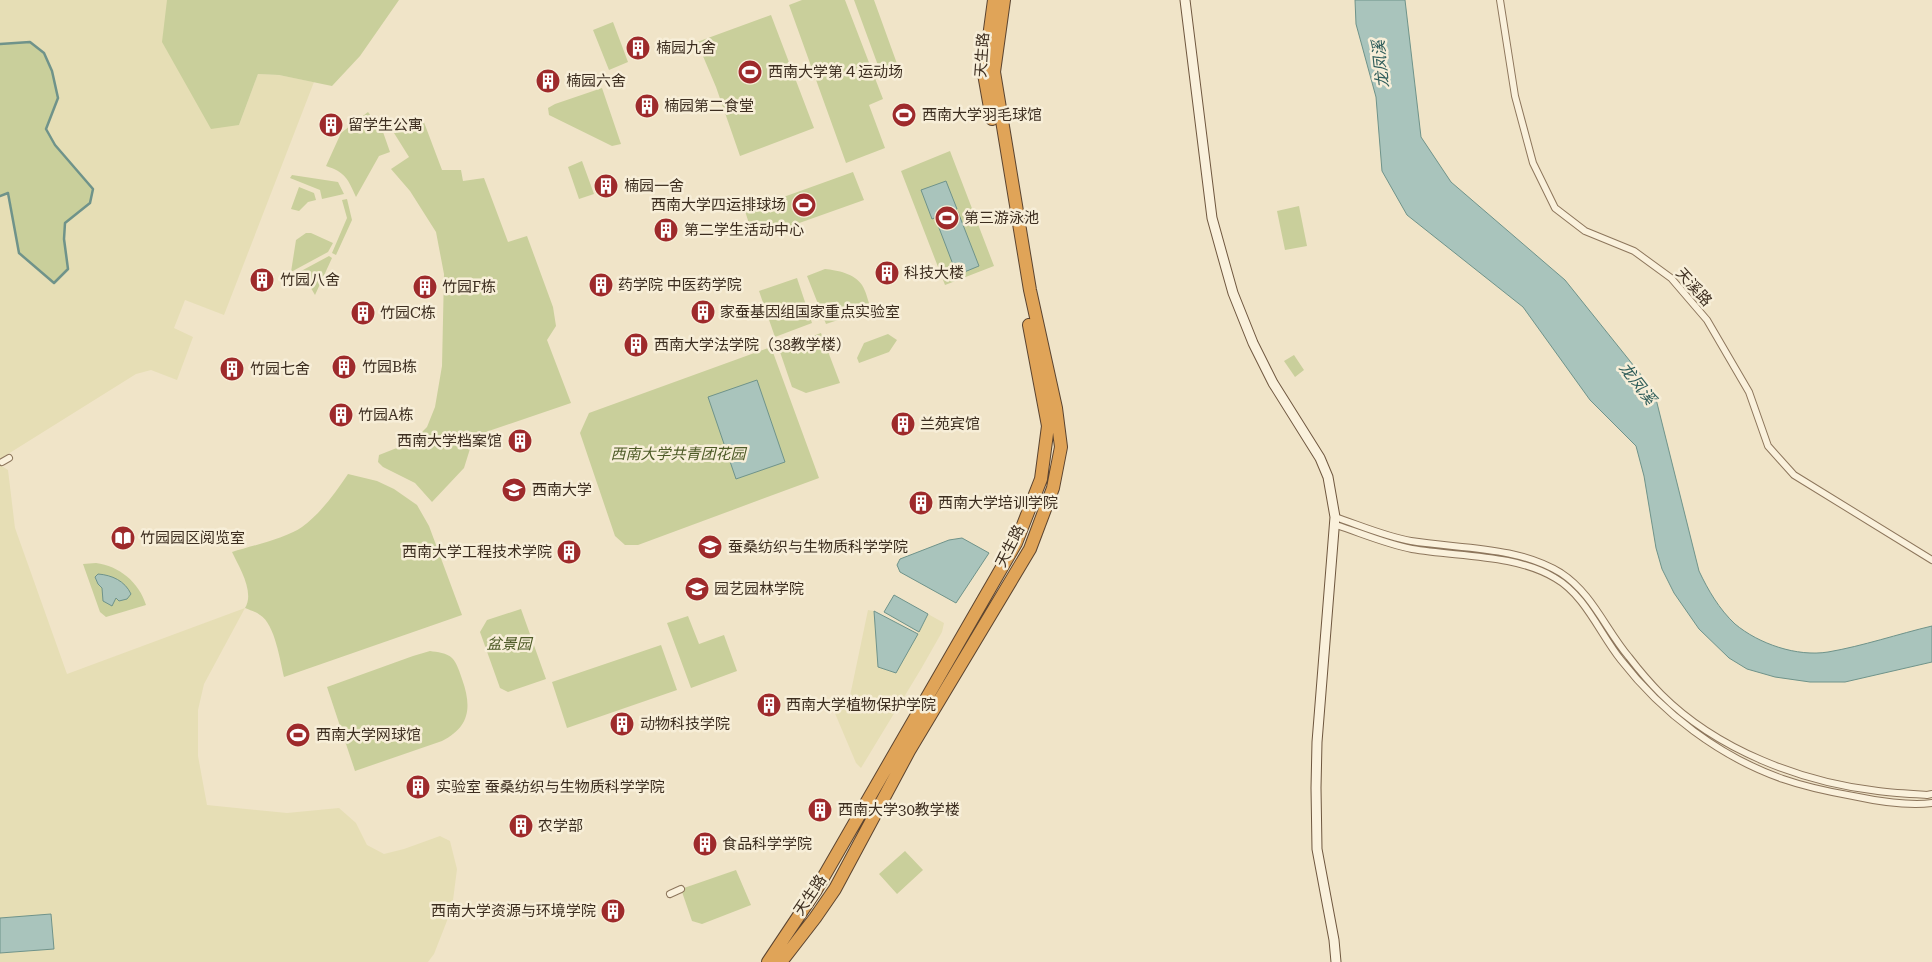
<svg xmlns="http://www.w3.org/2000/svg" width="1932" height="962" font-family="'Roboto Serif','Noto Sans SC',serif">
	<rect width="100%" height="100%" fill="#f0e4c8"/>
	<path fill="#e6deb5" d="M0 0H167L239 125 258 74 279 75 314 82 224 315 185 300 174 328 193 337 177 380 151 370 136 374 0 459V196L8 193 19 253 54 283 68 269 64 239 65 223 81 212 93 189 55 145 46 129 58 98 30 42 0 44Z
		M0 465 8 470 15 528 67 674 245 608 204 684 198 710V756L207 805 287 813 339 808 356 823 367 845 384 854 404 849 440 836 450 841 457 869 452 908 434 954 428 962H0Z
		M868 610 874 611 878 667 896 673 928 614 944 623 942 632 921 669 861 768 856 763 834 711 841 708 850 696Z"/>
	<path fill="#c9cf9b" d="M167 0H399L360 56 332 86 279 75 258 74 239 125 211 129 162 42Z
		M802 0H845L883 99 869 105 885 148 846 163 789 5Z
		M854 0H874L900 72 883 79Z
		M771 15 814 128 740 156 716 87 697 42Z
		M613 22 628 62 609 70 593 30Z
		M30 42 44 53 52 71 58 98 46 129 55 145 93 189 90 203 65 223 64 239 68 269 54 283 19 253 9 193 0 196V44Z
		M602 88 621 144 612 146 549 115 548 108 555 104Z
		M368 112 383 132 390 152 379 156 356 197C348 179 345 172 326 166L341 133Z
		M422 117 442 170H461L463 181 484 178 508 242 527 236 553 307 556 326 547 340 571 403 474 436 464 468 432 502 415 483 383 467 378 462 379 455 412 442 427 427 435 407 442 366 444 274 436 232 410 191 391 169 409 157 394 133Z
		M950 151 994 266 945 285 901 171Z
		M582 161 594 194 579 199 568 167Z
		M853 172 864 200 754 239 745 211Z
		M292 175 338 182 344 194 322 199 320 190 290 178Z
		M299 187 314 193 316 200 308 202 299 211 291 209Z
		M347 199 352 220 336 255 332 253 347 218 342 200Z
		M1299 206 1307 246 1285 250 1277 211Z
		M306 233H311L333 243 328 252 291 272 296 240Z
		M329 256 332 258 315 295 308 283 290 277Z
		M825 269C837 270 855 274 862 285 866 291 868 301 871 309L826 324 807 276Z
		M797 278 812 323 775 337 759 291Z
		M821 333 840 383 806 393 792 387 779 349Z
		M888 334 897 340 889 352 859 363 857 358 864 343Z
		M771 347 819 478 638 545H625L615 536 580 433 589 413Z
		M1294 355 1304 370 1295 377 1284 361Z
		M348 474 377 481 394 489 417 505 429 526 462 615 284 677C280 661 275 624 260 615 256 612 250 610 245 608 255 592 239 567 232 552 251 546 287 538 302 527 321 513 335 493 348 474Z
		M96 563C119 566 139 582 146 605L106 617 100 612 83 564Z
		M521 609 546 679 508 692 500 688 480 632 487 620Z
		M688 616 699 644 724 635 737 671 691 688 667 623Z
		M661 645 677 690 567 728 552 682Z
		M430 651C437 652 447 653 452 658 457 663 460 673 462 679 472 707 470 727 442 741L355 771 327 687 413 656Z
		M905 851 923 870 897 894 879 874Z
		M736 870 751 905 702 924 692 921 681 889Z"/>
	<path fill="#a9c4bc" stroke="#6f938a" d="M1355 0H1405L1421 137 1451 182 1565 280 1654 391 1699 571C1708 590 1719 609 1735 624 1759 644 1797 657 1828 652 1863 646 1898 634 1932 626V662L1845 682H1810L1775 677 1747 669 1729 658 1699 629 1674 593 1662 569 1656 548 1644 476 1636 446 1590 400 1523 307 1407 215 1382 171 1376 97 1356 24Z
		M946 181 957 209 932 219 921 190Z
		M958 212 979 266 957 275 936 220Z
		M757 380 785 462 736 479 708 397Z
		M962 538 989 553 956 603 900 572 897 565 900 559 949 540Z
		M98 574C112 575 125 581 131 594L127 599 119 601 116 598 112 606 103 601 102 588 98 584 95 577Z
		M894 595 928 614 919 632 884 612Z
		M874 611 918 634 896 673 878 667Z
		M51 914 54 949 0 953V918Z"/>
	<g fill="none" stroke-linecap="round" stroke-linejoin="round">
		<path stroke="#6f938a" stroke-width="2.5" d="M0 44 30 42 44 53 52 71 58 98 46 129 55 145 93 189 90 203 65 223 64 239 68 269 54 283 19 253 8 193 0 196"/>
		<defs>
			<path id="street" d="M1500 0 1515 96 1533 163 1555 208 1585 231 1634 251 1671 278 1707 320 1749 392 1768 446 1794 475 1932 560
				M2 462 9 458
				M1335 517C1359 525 1387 537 1411 541 1461 549 1517 546 1561 573 1592 593 1606 630 1629 657 1639 670 1650 683 1661 694 1717 750 1801 782 1878 791 1894 793 1911 794 1927 795L1932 794
				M1336 525C1361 533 1386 544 1412 549 1458 557 1515 554 1555 578 1585 595 1600 634 1621 660 1662 713 1720 757 1783 779 1806 787 1830 792 1853 796 1876 801 1910 806 1932 803
				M670 894 681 889"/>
			<path id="secondary" d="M1185 0 1212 218 1222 254 1233 293 1253 343 1273 383 1320 458 1328 477 1335 517 1317 742 1316 788 1317 849 1334 940 1336 962"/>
			<path id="highway" d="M992 119 984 74 994 0
				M768 962 816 890 1016 543 1041 479 1048 426 1029 325
				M781 962 815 918 835 889 909 751 1030 549 1053 488 1061 447 1056 408 1030 290 994 72 1004 0"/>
		</defs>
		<use href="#street" stroke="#8d765c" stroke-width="8"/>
		<use href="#secondary" stroke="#6f573f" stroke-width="11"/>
		<use href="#highway" stroke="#5b4430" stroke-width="14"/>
		<use href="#street" stroke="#faf1dc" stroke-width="6"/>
		<use href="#secondary" stroke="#faf1dc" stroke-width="9"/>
		<use href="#highway" stroke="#e0a458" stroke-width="12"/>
	</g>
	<defs>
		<symbol id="building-disc" viewBox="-11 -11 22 22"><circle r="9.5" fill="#9e2a2b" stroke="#f7eed8"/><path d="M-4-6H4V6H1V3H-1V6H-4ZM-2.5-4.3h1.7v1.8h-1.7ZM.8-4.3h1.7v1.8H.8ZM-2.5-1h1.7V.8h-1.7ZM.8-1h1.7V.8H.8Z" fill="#fff"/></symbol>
		<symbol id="stadium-disc" viewBox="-11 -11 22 22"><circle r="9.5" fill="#9e2a2b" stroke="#f7eed8"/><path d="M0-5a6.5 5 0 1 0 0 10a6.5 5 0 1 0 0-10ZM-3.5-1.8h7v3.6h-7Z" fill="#fff"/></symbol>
		<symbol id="university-disc" viewBox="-11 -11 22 22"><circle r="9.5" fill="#9e2a2b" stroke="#f7eed8"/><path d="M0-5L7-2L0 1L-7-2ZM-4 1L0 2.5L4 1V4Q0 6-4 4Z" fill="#fff"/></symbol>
		<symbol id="library-disc" viewBox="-11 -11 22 22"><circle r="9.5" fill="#9e2a2b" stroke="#f7eed8"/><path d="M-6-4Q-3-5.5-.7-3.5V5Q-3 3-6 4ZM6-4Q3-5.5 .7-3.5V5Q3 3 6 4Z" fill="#fff"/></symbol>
	</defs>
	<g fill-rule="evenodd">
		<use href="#building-disc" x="624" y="34" width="28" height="28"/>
		<use href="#stadium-disc" x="736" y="58" width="28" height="28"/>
		<use href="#building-disc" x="534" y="67" width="28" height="28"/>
		<use href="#building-disc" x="633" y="92" width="28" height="28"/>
		<use href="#stadium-disc" x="890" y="101" width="28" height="28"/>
		<use href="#building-disc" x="317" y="111" width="28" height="28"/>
		<use href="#building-disc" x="592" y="172" width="28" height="28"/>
		<use href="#stadium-disc" x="790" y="191" width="28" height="28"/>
		<use href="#stadium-disc" x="933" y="204" width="28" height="28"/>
		<use href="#building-disc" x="652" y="216" width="28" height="28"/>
		<use href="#building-disc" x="873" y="259" width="28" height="28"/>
		<use href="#building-disc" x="248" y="266" width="28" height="28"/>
		<use href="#building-disc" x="587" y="271" width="28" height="28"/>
		<use href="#building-disc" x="411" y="273" width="28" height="28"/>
		<use href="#building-disc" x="689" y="298" width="28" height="28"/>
		<use href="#building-disc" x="349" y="299" width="28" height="28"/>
		<use href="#building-disc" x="622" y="331" width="28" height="28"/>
		<use href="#building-disc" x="330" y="353" width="28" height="28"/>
		<use href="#building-disc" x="218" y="355" width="28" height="28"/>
		<use href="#building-disc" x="327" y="401" width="28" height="28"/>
		<use href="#building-disc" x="889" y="410" width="28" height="28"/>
		<use href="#building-disc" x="506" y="427" width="28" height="28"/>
		<use href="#university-disc" x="500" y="476" width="28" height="28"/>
		<use href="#building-disc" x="907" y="489" width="28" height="28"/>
		<use href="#library-disc" x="109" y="524" width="28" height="28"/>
		<use href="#university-disc" x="696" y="533" width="28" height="28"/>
		<use href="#building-disc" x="555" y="538" width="28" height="28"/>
		<use href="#university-disc" x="683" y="575" width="28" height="28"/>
		<use href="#building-disc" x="755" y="691" width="28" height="28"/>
		<use href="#building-disc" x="608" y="710" width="28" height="28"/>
		<use href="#stadium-disc" x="284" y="721" width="28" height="28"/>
		<use href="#building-disc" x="404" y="773" width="28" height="28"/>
		<use href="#building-disc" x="806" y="796" width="28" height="28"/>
		<use href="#building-disc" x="507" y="812" width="28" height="28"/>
		<use href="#building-disc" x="691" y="830" width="28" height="28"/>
		<use href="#building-disc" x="599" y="897" width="28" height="28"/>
	</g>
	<g text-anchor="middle" stroke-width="5" stroke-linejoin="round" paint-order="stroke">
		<g font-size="15" fill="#3d2e20" stroke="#f7eed8" text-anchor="start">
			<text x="656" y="53">楠园九舍</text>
			<text x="768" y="77">西南大学第４运动场</text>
			<text x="566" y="86">楠园六舍</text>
			<text x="664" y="111">楠园第二食堂</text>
			<text x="922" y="120">西南大学羽毛球馆</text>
			<text x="348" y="130">留学生公寓</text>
			<text x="624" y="191">楠园一舍</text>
			<text x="786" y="210" text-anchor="end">西南大学四运排球场</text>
			<text x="964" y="223">第三游泳池</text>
			<text x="684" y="235">第二学生活动中心</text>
			<text x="904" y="278">科技大楼</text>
			<text x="280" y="285">竹园八舍</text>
			<text x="618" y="290">药学院 中医药学院</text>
			<text x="442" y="292">竹园F栋</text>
			<text x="720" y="317">家蚕基因组国家重点实验室</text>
			<text x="380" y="318">竹园C栋</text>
			<text x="654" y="350">西南大学法学院（38教学楼）</text>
			<text x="362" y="372">竹园B栋</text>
			<text x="250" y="374">竹园七舍</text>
			<text x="358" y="420">竹园A栋</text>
			<text x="920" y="429">兰苑宾馆</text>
			<text x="502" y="446" text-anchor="end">西南大学档案馆</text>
			<text x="532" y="495">西南大学</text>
			<text x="938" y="508">西南大学培训学院</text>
			<text x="140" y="543">竹园园区阅览室</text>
			<text x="728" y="552">蚕桑纺织与生物质科学学院</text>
			<text x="552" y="557" text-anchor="end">西南大学工程技术学院</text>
			<text x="714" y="594">园艺园林学院</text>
			<text x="786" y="710">西南大学植物保护学院</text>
			<text x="640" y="729">动物科技学院</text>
			<text x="316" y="740">西南大学网球馆</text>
			<text x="436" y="792">实验室 蚕桑纺织与生物质科学学院</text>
			<text x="838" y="815">西南大学30教学楼</text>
			<text x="538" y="831">农学部</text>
			<text x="722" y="849">食品科学学院</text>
			<text x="596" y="916" text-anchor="end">西南大学资源与环境学院</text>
		</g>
		<g font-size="15" fill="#3d2e20" stroke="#f7eed8">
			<text transform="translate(982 55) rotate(-86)" y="5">天生路</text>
			<text transform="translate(1694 287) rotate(48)" y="5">天溪路</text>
			<text transform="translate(1010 546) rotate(-63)" y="5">天生路</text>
			<text transform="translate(810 895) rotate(-56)" y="5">天生路</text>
		</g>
		<g font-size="15" font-style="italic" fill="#4d5a26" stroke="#f7eed8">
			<text x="678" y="459">西南大学共青团花园</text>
			<text x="509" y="649">盆景园</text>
		</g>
		<g font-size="16" font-style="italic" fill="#2f5d5a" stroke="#f7eed8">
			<text transform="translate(1380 64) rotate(-96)" y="6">龙凤溪</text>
			<text transform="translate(1638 383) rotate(52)" y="6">龙凤溪</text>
		</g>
	</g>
</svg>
